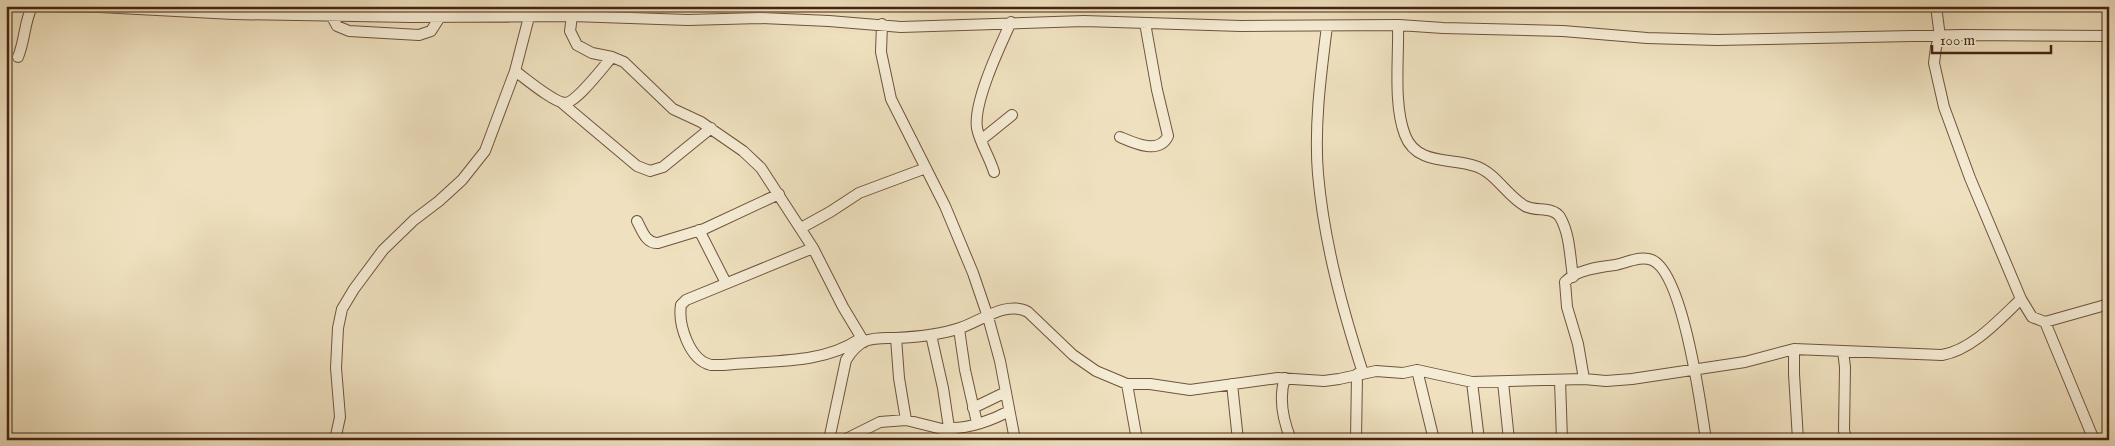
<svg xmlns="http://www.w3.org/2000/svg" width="2115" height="446" font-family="'IM FELL English',serif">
	<rect width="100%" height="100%" fill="#efe1bf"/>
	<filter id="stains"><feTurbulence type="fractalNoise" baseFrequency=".004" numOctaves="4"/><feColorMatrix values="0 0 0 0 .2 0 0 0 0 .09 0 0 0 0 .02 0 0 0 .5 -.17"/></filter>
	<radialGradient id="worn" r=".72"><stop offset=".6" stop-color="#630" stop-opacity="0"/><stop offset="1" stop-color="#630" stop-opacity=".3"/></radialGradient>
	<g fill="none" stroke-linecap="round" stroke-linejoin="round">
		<defs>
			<path id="minor" d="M29 6 100 7 233 14 411 17 572 16 688 20 760 18 829 21 901 27 1084 21 1241 26 1399 25 1443 28 1563 31 1647 38 1717 40 1962 35 2109 36
				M331 15 337 26 349 31 419 35 431 31 440 17
				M572 16 570 31 577 45 592 53 612 57 624 62 673 109 701 122 743 151 761 168 813 248 843 307 864 342
				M882 24 881 52 891 99 945 206 973 273 988 317 1000 361 1015 440
				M1398 25C1399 58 1393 104 1405 135 1416 165 1451 158 1475 166 1495 172 1507 196 1525 206 1535 212 1553 206 1560 217 1570 234 1570 258 1573 277
				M1327 26C1321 74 1314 125 1318 174 1324 242 1342 308 1363 373
				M18 57C25 40 24 24 32 6
				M515 71C525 78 553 102 565 103 576 103 604 66 612 57
				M562 103 637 166 650 171 663 167 711 128
				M1120 137C1134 143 1159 155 1168 136L1157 90 1145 23
				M981 140 1012 115
				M994 172C990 158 979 141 977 128 973 103 1000 46 1011 22
				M637 221C642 230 646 244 658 243L704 229 779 194
				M801 228 830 212 859 193 926 168
				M699 230 726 283
				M813 248 686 300 681 305C678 324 689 360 711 365 714 365 719 365 723 365 766 360 821 365 858 340
				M2021 299 2032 317 2045 322 2094 440
				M2045 322 2109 304
				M959 329 965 370 977 423
				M931 335 943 388 949 428 954 440
				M896 338 899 378 906 420
				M1794 349V374L1798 440
				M1843 351 1845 367 1844 430 1846 440
				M1417 370 1434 440
				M1285 378C1278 399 1283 420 1291 440
				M1584 379 1578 344 1567 307 1565 282C1576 270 1599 267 1615 265 1626 263 1641 255 1652 260 1683 273 1701 406 1706 440
				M1560 380 1562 440
				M1472 382 1479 440
				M1503 382 1509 440
				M1127 384 1137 440
				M1232 384 1238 440
				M973 408 1006 392
				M949 428C968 429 993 420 1009 411
				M335 440 340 417 336 368 338 328 342 309 354 289 383 250 414 220 439 201 462 180 485 151 515 71 529 17
				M829 440 846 360C851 352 857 345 865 341 875 337 886 338 896 338 917 337 940 335 960 328 981 321 1007 300 1028 312L1073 355 1096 371 1127 384H1150L1190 390 1278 378 1324 381 1339 379 1376 371 1403 373 1417 370 1472 382 1584 379 1606 381 1632 379 1745 362 1794 349 1942 355C1972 350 1999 320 2021 299L1970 178 1944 107 1934 63 1936 47 1940 37 1936 6
				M844 440 880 422 906 420 950 431
				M1356 440 1357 374"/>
		</defs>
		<use href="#minor" stroke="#70533c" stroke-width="12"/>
		<use href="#minor" stroke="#f5ecd5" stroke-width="10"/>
	</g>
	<rect width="2115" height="446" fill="none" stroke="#efe1bf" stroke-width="25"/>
	<rect x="8" y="8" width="2100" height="431" fill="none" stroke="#452411" stroke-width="2.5"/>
	<rect x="12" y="12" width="2090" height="421" fill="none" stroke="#452411"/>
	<path d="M1932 45v8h119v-8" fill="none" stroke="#452411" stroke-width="2.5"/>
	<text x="1940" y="45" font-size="15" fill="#452411" stroke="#f5ecd5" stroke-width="4" paint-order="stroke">100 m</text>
	<rect width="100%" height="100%" filter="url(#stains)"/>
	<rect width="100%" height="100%" fill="url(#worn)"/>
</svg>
